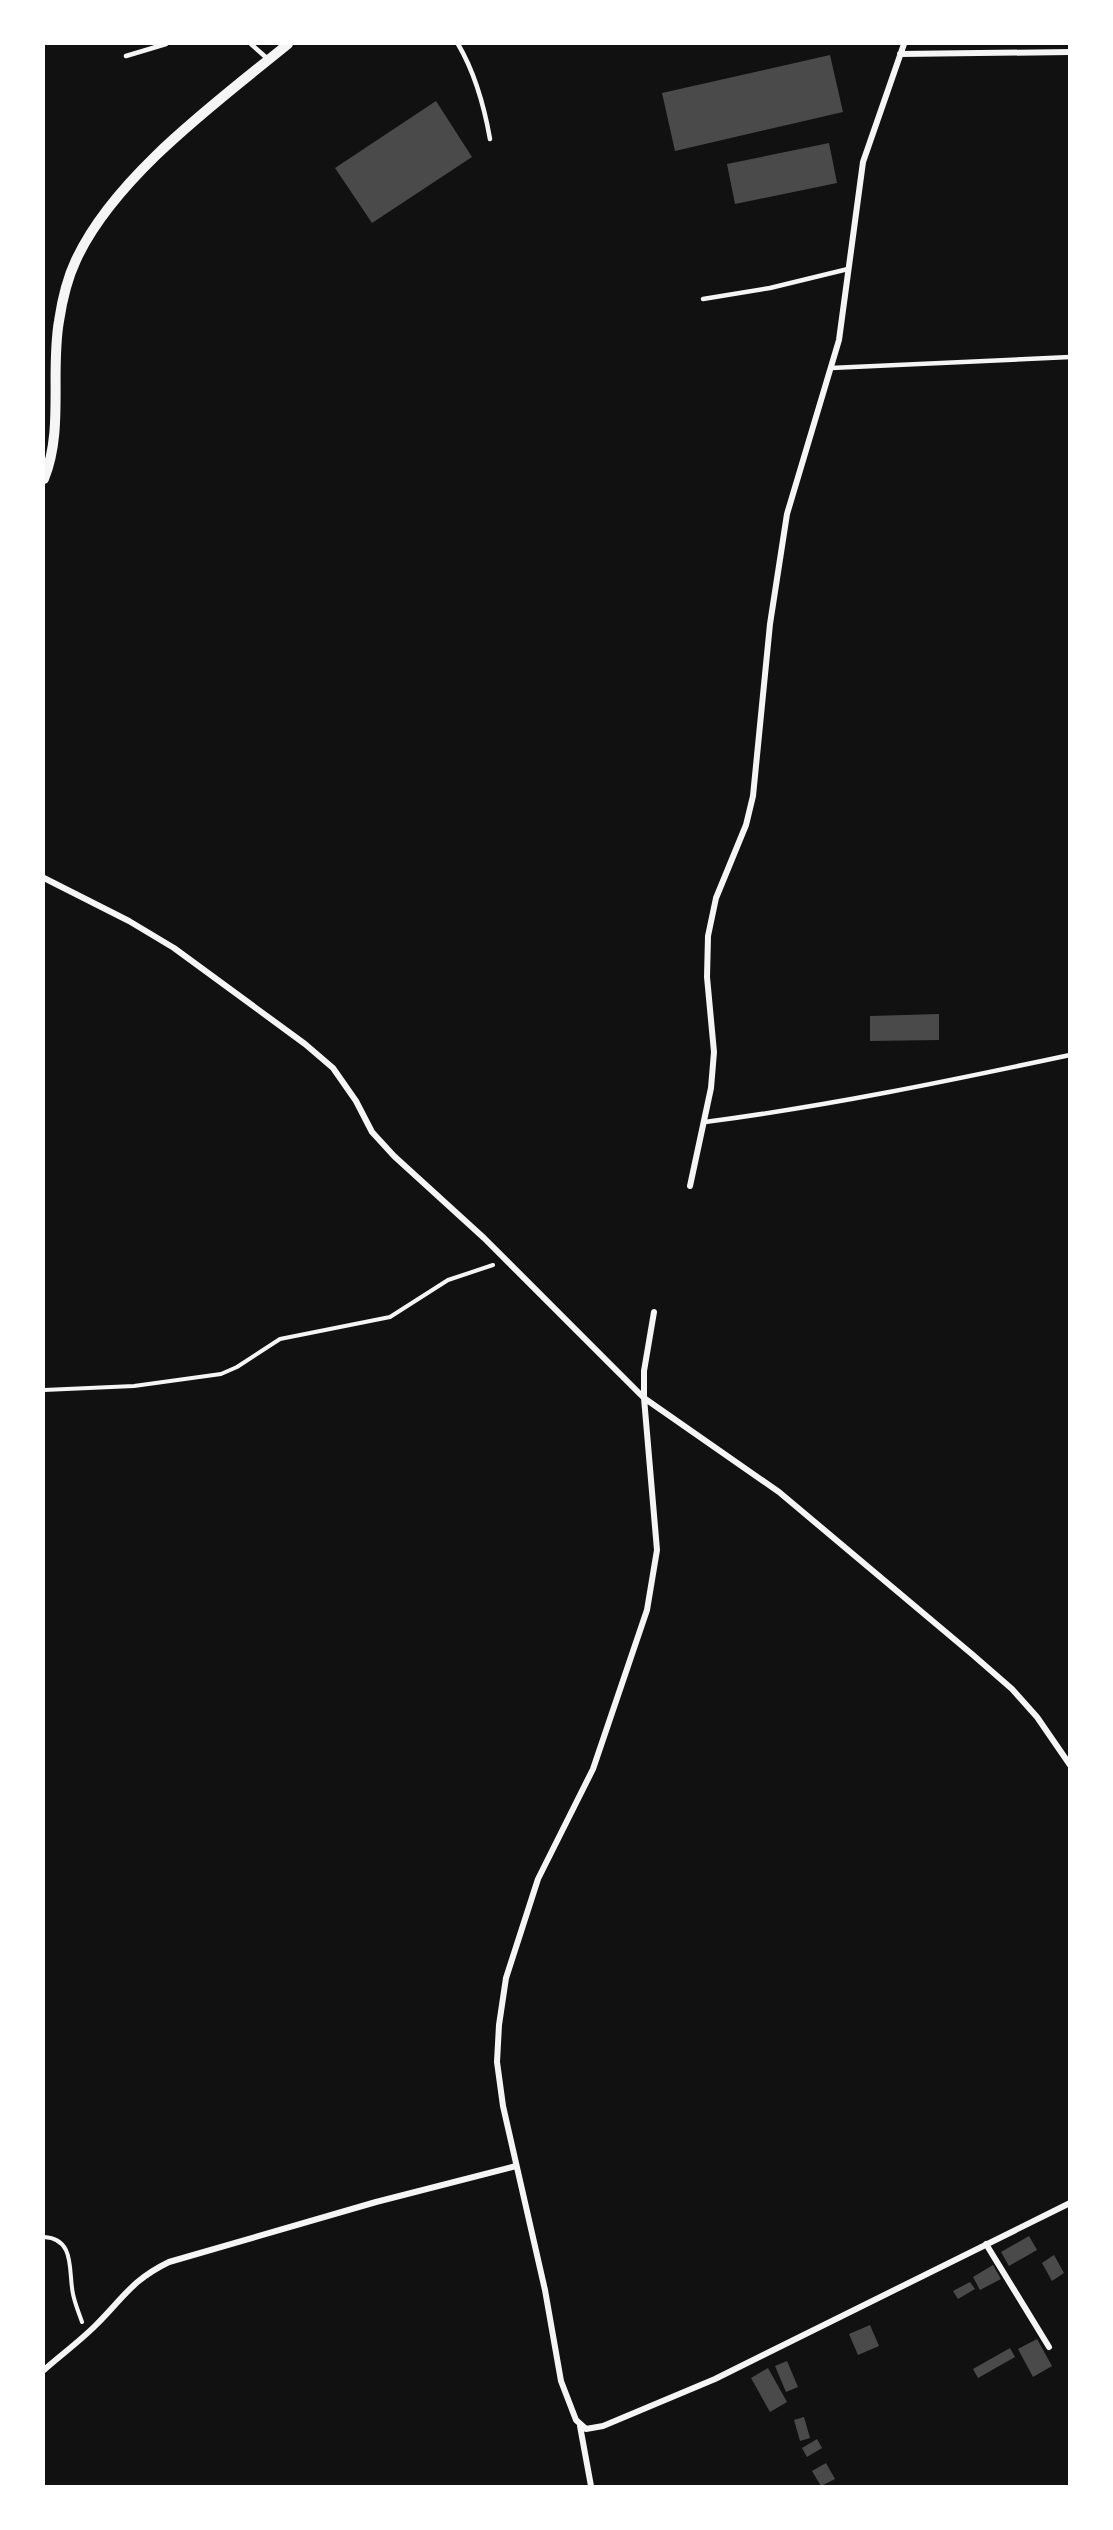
<svg xmlns="http://www.w3.org/2000/svg" width="1113" height="2530" font-family="Poppins,sans-serif">
	<rect width="100%" height="100%" fill="#111"/>
	<path fill="#4a4a4a" d="M830 55 843 112 675 151 662 93Z
		M436 101 472 157 372 223 335 168Z
		M829 143 837 183 735 204 727 164Z
		M939 1014V1040L870 1041V1016Z
		M1029 2236 1037 2250 1009 2266 1001 2252Z
		M1054 2255 1064 2273 1052 2281 1042 2263Z
		M993 2265 1001 2279 980 2290 973 2277Z
		M970 2282 975 2289 958 2299 953 2291Z
		M870 2325 879 2346 858 2355 849 2334Z
		M1037 2339 1052 2366 1033 2377 1018 2349Z
		M1010 2348 1015 2357 978 2378 973 2369Z
		M787 2361 798 2387 786 2392 775 2366Z
		M768 2368 787 2402 770 2412 751 2378Z
		M804 2417 810 2438 800 2441 794 2420Z
		M817 2439 822 2448 807 2457 802 2448Z
		M826 2463 835 2479 821 2486 812 2471Z"/>
	<g fill="none" stroke-linecap="round" stroke-linejoin="round">
		<path stroke="#f5f5f5" stroke-width="4" d="M44 1390 134 1386 221 1374 237 1367 280 1339 390 1317 448 1280 493 1265
			M44 2237C76 2239 68 2271 73 2294 75 2304 79 2313 82 2322"/>
		<path stroke="#f5f5f5" stroke-width="4.5" d="M251 44 269 60
			M458 44C475 73 484 105 490 139
			M126 56 166 44
			M703 299 770 288 848 269
			M831 368 1070 357
			M705 1122C828 1106 948 1081 1070 1055"/>
		<path stroke="#f5f5f5" stroke-width="6" d="M900 54 1070 52
			M44 878 129 921 174 948 305 1044 333 1068 356 1101 372 1132 394 1156 484 1238 644 1398 779 1492 973 1655 1012 1689 1037 1717 1070 1765
			M690 1186 711 1088 714 1052 707 977 708 936 716 898 746 825 753 796 770 624 787 514 839 340 863 162 904 44
			M654 1312 644 1371V1398L657 1550 647 1610 593 1769 538 1879 506 1978 499 2025 497 2062 503 2106 545 2290 561 2381 576 2420 586 2429 603 2426 715 2379 1070 2203
			M986 2244 1049 2347
			M44 2370C61 2355 80 2341 96 2325 124 2297 132 2280 169 2262L376 2202 516 2166
			M580 2426 591 2486"/>
		<path stroke="#f5f5f5" stroke-width="10" d="M44 479C64 429 50 373 59 321 62 301 67 279 76 260 115 176 217 102 288 44"/>
	</g>
	<rect width="1113" height="2530" fill="none" stroke="#ffffff" stroke-width="90"/>
</svg>
